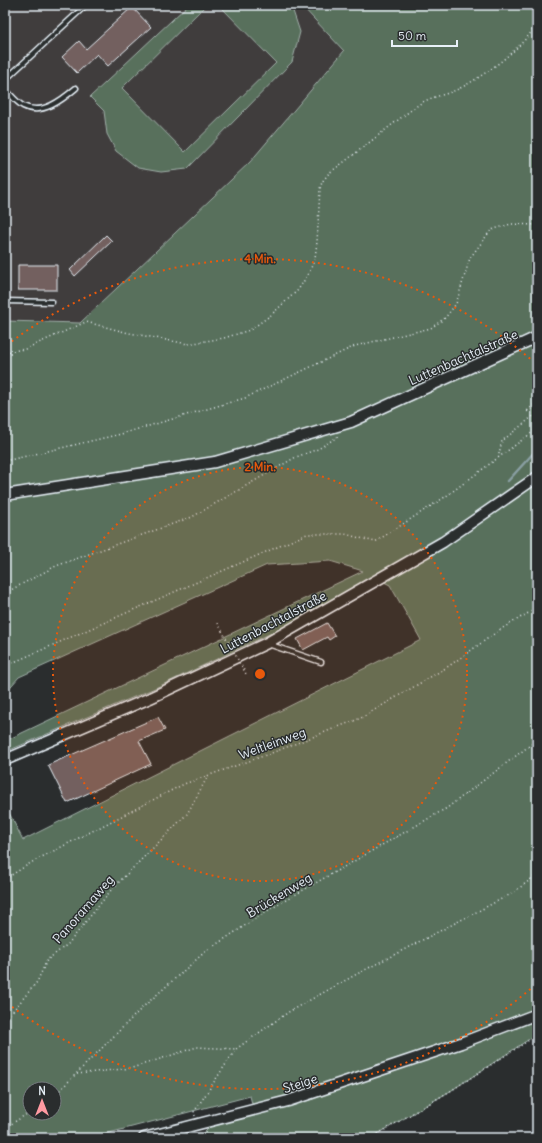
<svg xmlns="http://www.w3.org/2000/svg" width="542" height="1143" font-family="Delius,sans-serif">
	<rect width="100%" height="100%" fill="#2a2d2e"/>
	<filter id="ink" filterUnits="userSpaceOnUse"><feTurbulence type="fractalNoise" baseFrequency=".025" numOctaves="2"/><feDisplacementMap in="SourceGraphic" scale="8" xChannelSelector="R" yChannelSelector="G"/><feConvolveMatrix kernelMatrix="1 2 1 2 8 2 1 2 1" color-interpolation-filters="sRGB"/></filter>
	<g filter="url(#ink)">
		<path fill="#403c3c" d="M5 5H301L344 51 250 162 80 323 5 321Z"/>
		<path fill="#596f5b" stroke="#a0b0aa" fill-rule="evenodd" d="M188 5H206L122 88 185 152 276 63 219 5H291L300 32 292 62 187 169 161 172 138 168 116 151 107 134 104 111 90 97Z
			M301 5H537V1034L452 1090 371 1138H198L210 1126 255 1115 250 1096 90 1138H5V805L23 840 421 640 390 585 376 578 299 620 162 685 5 752V741L363 571 330 561 267 565 19 677 5 693V321L80 323 250 162 344 51ZM30 1089H54V1113H30Z"/>
		<g fill="none" stroke-linecap="round" stroke-linejoin="round">
			<path stroke="#899fa3" stroke-width="2.5" d="M508 481 537 449"/>
		</g>
		<path fill="#73605e" stroke="#e8f1f8" d="M132 7 151 27 108 66 97 54 77 73 62 57 79 41 86 49Z
			M106 235 112 241 75 276 70 270Z
			M18 265H57V290H18Z
			M327 623 335 636 329 640 327 637 303 650 297 639Z
			M158 717 165 730 139 741 151 764 67 803 48 765Z"/>
		<g fill="none" stroke-linecap="round" stroke-linejoin="round">
			<defs>
				<path id="service" d="M5 80 86 5
					M5 89C10 94 17 103 23 106 42 116 62 100 76 88
					M5 301 52 302
					M268 644 321 662"/>
				<path id="tertiary" d="M5 495 215 462 351 422 537 337
					M5 760 150 698 267 643 443 542 537 477
					M144 1138 288 1101 461 1043 537 1014"/>
			</defs>
			<use href="#service" stroke="#e8f1f8" stroke-width="7"/>
			<use href="#tertiary" stroke="#e8f1f8" stroke-width="13"/>
			<path stroke="#e8f1f8" stroke-width="1.5" stroke-dasharray="1 3" stroke-linecap="butt" d="M533 5 537 22
				M5 352 25 349 86 322 129 333 188 344 224 338 250 330 271 315 298 290 309 273 315 258 317 242 320 189 322 182 329 173C360 151 390 125 421 103 431 97 445 95 456 90 479 80 526 46 537 23
				M537 402 526 412 537 408
				M498 458 502 441 537 413
				M5 461 121 434 245 398 355 346 431 328 445 318 456 304 470 258 491 230 511 224 537 225
				M5 593 56 566 192 517 296 457 318 449 339 436
				M218 623 222 631
				M5 666 307 534H345L375 542 445 497 537 429
				M5 879 34 861 184 784 269 754 361 718 449 666 501 629 537 608
				M5 1020 37 982 47 960 68 944 112 889 187 814 208 776
				M77 1074 132 1068 197 1047 236 1049
				M54 1096 143 1007 206 951 272 908 447 808 537 740
				M195 1116 194 1112 236 1049 290 1011 357 974 511 894 537 875
				M5 1128 30 1112
				M371 1138 452 1090 537 1035"/>
			<use href="#service" stroke="#2a2d2e" stroke-width="4"/>
			<use href="#tertiary" stroke="#2a2d2e" stroke-width="10"/>
			<path stroke="#e8f1f8" stroke-width="1.5" stroke-dasharray="1 3" stroke-linecap="butt" d="M222 631 246 674"/>
		</g>
	</g>
	<circle cx="260" cy="674" r="207" fill="#e8590c" fill-opacity=".12"/>
	<g fill="none" stroke="#e8590c" stroke-width="2" stroke-dasharray="2 4">
		<circle cx="260" cy="674" r="207"/>
		<path d="M535 985A415 415 0 0 1 7 1003M7 345A415 415 0 0 1 535 363"/>
	</g>
	<g text-anchor="middle" stroke-width="3" stroke-linejoin="round" paint-order="stroke">
		<g font-size="13" fill="#e8f1f8" stroke="#2a2d2e">
			<text transform="translate(463 357) rotate(-24)" y="5">Luttenbachtalstraße</text>
			<text transform="translate(273 622) rotate(-28)" y="5">Luttenbachtalstraße</text>
			<text transform="translate(272 743) rotate(-20)" y="5">Weltleinweg</text>
			<text transform="translate(279 895) rotate(-31)" y="5">Brückenweg</text>
			<text transform="translate(83 909) rotate(-49)" y="5">Panoramaweg</text>
			<text transform="translate(300 1083) rotate(-18)" y="5">Steige</text>
		</g>
	</g>
	<circle cx="260" cy="674" r="6" fill="#e8590c" stroke="#2a2d2e" stroke-width="2"/>
	<g font-size="12" text-anchor="middle" font-weight="bold" fill="#e8590c" stroke="#2a2d2e" stroke-width="3" stroke-linejoin="round" paint-order="stroke">
		<text x="260" y="263">4 Min.</text>
		<text x="260" y="471">2 Min.</text>
	</g>
	<rect width="542" height="1143" fill="none" stroke="#2a2d2e" stroke-width="20"/>
	<rect x="10" y="10" width="522" height="1123" fill="none" stroke="#e8f1f8" stroke-width="1.5" filter="url(#ink)"/>
	<g transform="translate(42 1101)"><circle r="19" fill="#2a2d2e" stroke="#767b7f"/>
	<path d="M0-3L7 15L0 10L-7 15Z" fill="#ff9aa2"/>
	<text y="-6" font-size="11" font-weight="bold" text-anchor="middle" fill="#e8f1f8">N</text>
	</g>
	<path d="M392 40v6h65v-6" fill="none" stroke="#e8f1f8" stroke-width="2"/>
	<text x="398" y="40" font-size="12" fill="#e8f1f8" stroke="#2a2d2e" stroke-width="3" paint-order="stroke">50 m</text>
</svg>
